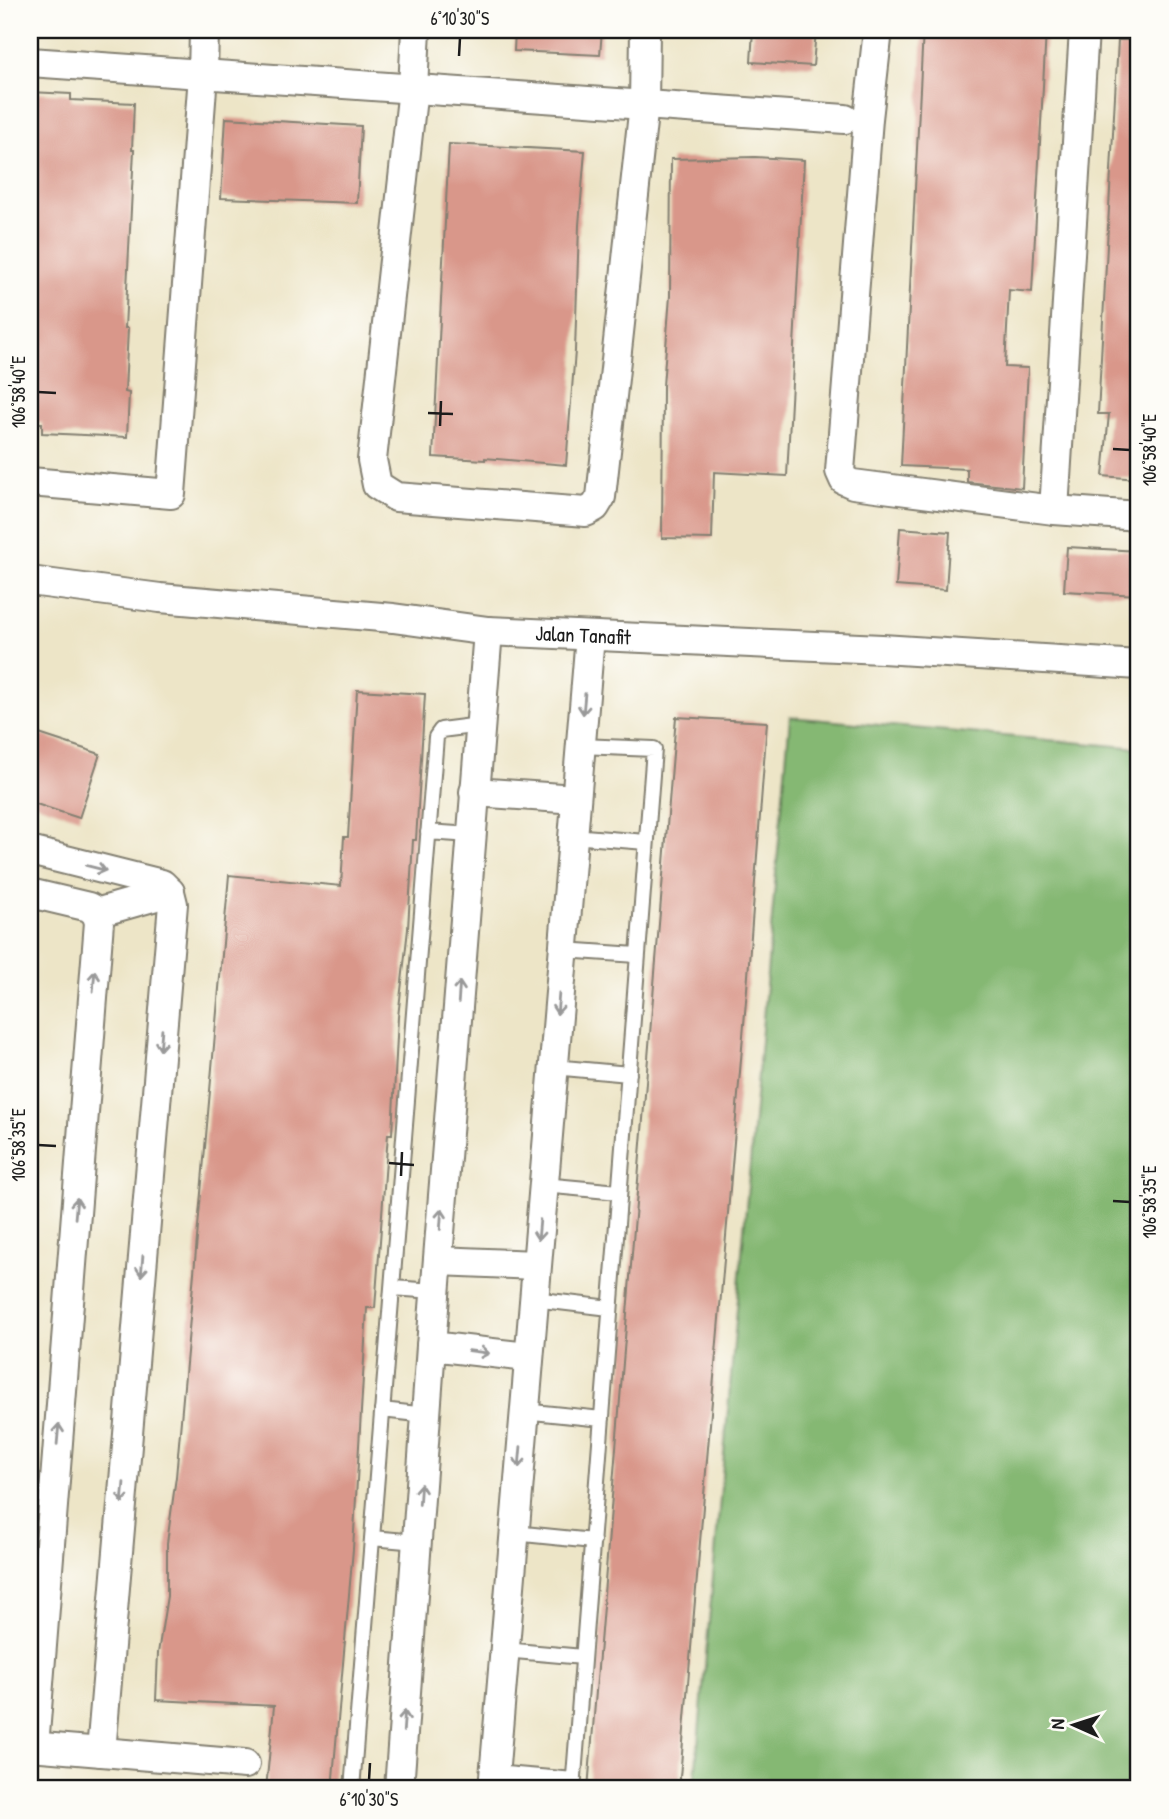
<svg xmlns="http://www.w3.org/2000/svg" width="1169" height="1819" font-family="'Patrick Hand',sans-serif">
	<rect width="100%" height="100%" fill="#fdfcf7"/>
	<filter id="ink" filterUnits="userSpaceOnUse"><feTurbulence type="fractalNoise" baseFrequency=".0143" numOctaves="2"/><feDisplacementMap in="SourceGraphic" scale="14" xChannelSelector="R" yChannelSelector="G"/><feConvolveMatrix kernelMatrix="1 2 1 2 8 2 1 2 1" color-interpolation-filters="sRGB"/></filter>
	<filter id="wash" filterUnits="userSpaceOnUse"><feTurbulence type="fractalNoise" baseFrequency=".00686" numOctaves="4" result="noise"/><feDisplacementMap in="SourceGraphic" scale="28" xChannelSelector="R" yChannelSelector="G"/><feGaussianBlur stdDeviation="1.57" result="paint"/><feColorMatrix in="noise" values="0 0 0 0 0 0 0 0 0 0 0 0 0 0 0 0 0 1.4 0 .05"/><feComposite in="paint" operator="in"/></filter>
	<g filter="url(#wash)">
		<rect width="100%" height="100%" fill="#ede5c7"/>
		<path fill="#85b873" stroke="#506a48" stroke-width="2" d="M790 717 1139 748V1789H694Z"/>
		<g id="blocks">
			<path fill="#d9978a" d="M515 30H602L600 55 514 51Z
				M753 30H816L813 66 751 62Z
				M923 30H1046L1032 292 1009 290 1005 367 1028 368 1022 488 967 482V469L901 466Z
				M1118 40H1139V452L1137 479 1103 476 1109 414H1098Z
				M30 92 71 94V100L134 103 132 150H134L125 328H128L125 392 129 393 127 437 42 433V423H30Z
				M226 118 361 126 357 203 221 198Z
				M449 144 585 151 579 225 575 351 566 465 485 458V460L433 457Z
				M755 157 804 160 787 476 714 472 712 539 662 538 663 386 670 296 671 159Z
				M900 528 950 532 946 590 896 586Z
				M1067 547 1139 551V595L1064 591Z
				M357 690 425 694 416 840H413L408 929 398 1017 392 1134H388L375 1308H367L353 1549 332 1789H266L274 1706 156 1700 158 1653 167 1596V1543L176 1477 229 875 341 886 344 837H348Z
				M676 717 767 722 747 989 679 1789H588Z
				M30 731 100 754 79 818 30 802Z"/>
		</g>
	</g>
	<g filter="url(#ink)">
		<use href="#blocks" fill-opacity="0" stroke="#848072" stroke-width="2"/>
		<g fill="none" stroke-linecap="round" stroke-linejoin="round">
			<defs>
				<path id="lane" d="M428 832 471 835
					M572 836 646 842
					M563 950 637 955
					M553 1067 629 1074
					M543 1185 619 1192
					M392 1288 435 1291
					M533 1299 610 1308
					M382 1410 426 1415
					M523 1411 602 1419
					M514 1533 593 1541
					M372 1538 417 1542
					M504 1650 583 1657
					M494 1773 574 1780
					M352 1789 436 737 441 730 480 725
					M573 1789 654 749 580 746"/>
				<g id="street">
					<path d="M416 30 413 88 372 460 377 485 396 497 586 512 595 507 601 497 644 104 645 30"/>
					<path d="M878 30 868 119 840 471 844 480 853 484 1054 510 1139 516"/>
					<path d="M30 62 845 119"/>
					<path d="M30 482 171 494 203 75 204 30"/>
					<path d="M1054 510 1084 30"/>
					<path id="s1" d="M30 581 160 598 393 618 488 631 882 649 1139 665"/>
					<path d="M474 792 576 799"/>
					<path d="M30 851 162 884 170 892 173 904 101 1752"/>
					<path d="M30 893 89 907 96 913 99 922 34 1747"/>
					<path d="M96 913 170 892"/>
					<path d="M438 1261 536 1265"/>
					<path d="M431 1346 528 1357"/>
					<path d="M30 1746 245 1764"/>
					<path d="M399 1789 431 1346 488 631"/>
					<path d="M493 1789 590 636"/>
				</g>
			</defs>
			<use href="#lane" stroke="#848072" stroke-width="18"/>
			<use href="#street" stroke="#848072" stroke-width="32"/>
			<use href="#lane" stroke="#fff" stroke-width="14"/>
			<use href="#street" stroke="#fff" stroke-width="28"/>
		</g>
		<defs><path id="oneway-shaft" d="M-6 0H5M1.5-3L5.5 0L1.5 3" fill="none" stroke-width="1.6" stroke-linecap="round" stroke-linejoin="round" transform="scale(1.75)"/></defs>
		<g stroke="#999">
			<use href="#oneway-shaft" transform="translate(584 704) rotate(95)"/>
			<use href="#oneway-shaft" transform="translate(96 868) rotate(14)"/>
			<use href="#oneway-shaft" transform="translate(94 981) rotate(-85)"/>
			<use href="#oneway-shaft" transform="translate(459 992) rotate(-86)"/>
			<use href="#oneway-shaft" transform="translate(558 1004) rotate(95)"/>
			<use href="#oneway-shaft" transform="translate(161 1040) rotate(95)"/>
			<use href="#oneway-shaft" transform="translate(76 1208) rotate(-85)"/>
			<use href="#oneway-shaft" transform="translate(441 1219) rotate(-86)"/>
			<use href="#oneway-shaft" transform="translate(539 1230) rotate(95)"/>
			<use href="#oneway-shaft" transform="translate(142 1266) rotate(95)"/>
			<use href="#oneway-shaft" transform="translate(479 1352) rotate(7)"/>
			<use href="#oneway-shaft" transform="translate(58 1434) rotate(-85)"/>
			<use href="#oneway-shaft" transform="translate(520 1457) rotate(95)"/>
			<use href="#oneway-shaft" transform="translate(123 1493) rotate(95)"/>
			<use href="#oneway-shaft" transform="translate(420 1494) rotate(-86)"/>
			<use href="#oneway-shaft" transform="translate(404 1721) rotate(-86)"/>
		</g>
	</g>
	<path fill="none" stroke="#1c1c1c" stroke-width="2.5" d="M459 56 460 38M38 392 56 393M428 413 453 414M440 426 441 401M1113 449 1130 450M38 1145 56 1146M389 1163 414 1165M401 1176 402 1152M1113 1201 1130 1202M369 1780 370 1763"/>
	<g text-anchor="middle" stroke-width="6" stroke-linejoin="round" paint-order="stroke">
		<g font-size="21" fill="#1c1c1c" stroke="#fdfcf7">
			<text dy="7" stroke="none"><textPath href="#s1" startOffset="556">Jalan Tanafit</textPath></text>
		</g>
	</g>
	<rect width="1169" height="1819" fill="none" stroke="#fdfcf7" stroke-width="77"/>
	<g transform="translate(1074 1725) rotate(273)" stroke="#fdfcf7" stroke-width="5" paint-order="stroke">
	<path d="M0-5L12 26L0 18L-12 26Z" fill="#1c1c1c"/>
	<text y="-10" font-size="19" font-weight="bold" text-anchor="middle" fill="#1c1c1c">N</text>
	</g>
	<rect x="38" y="38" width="1092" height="1742" fill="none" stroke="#1c1c1c" stroke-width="2.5"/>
	<g font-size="18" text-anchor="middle" fill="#1c1c1c">
		<text x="460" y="25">6°10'30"S</text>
		<text transform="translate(19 392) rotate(-90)" y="6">106°58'40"E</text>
		<text transform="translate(1150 450) rotate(-90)" y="6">106°58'40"E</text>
		<text transform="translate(19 1145) rotate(-90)" y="6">106°58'35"E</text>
		<text transform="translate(1150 1202) rotate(-90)" y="6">106°58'35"E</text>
		<text x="369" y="1806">6°10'30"S</text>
	</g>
</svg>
